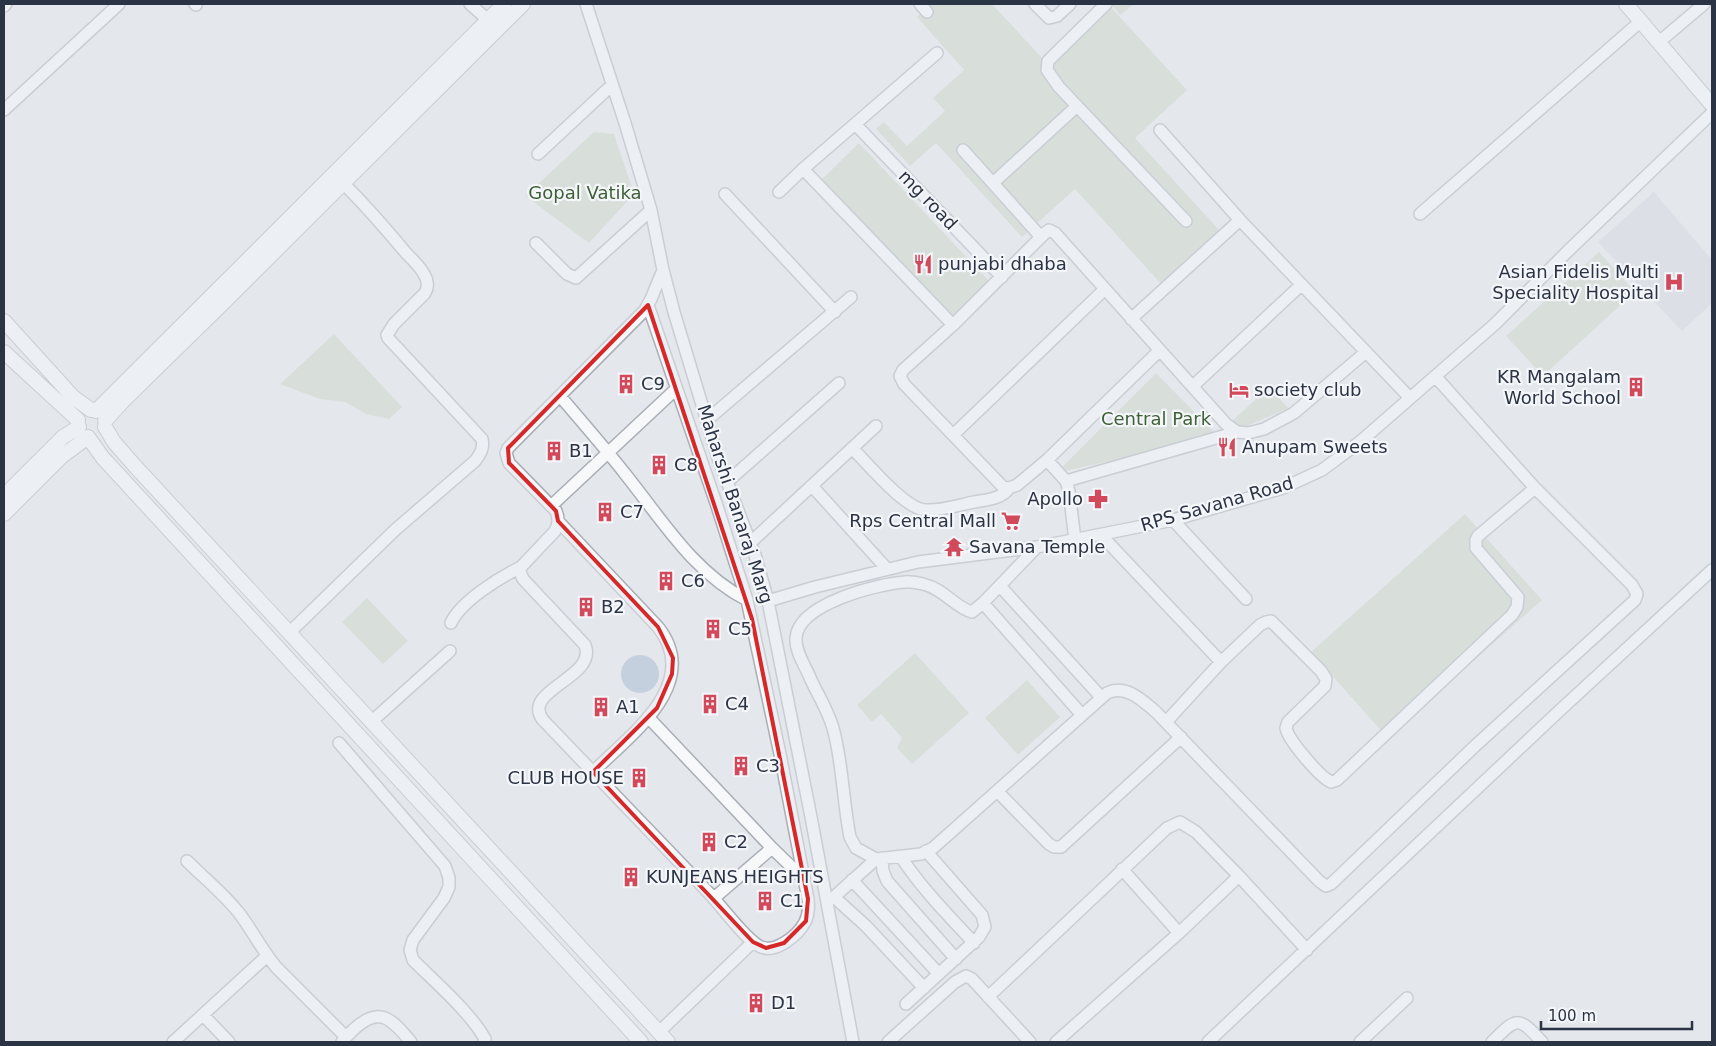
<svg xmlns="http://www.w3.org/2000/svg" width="1716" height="1046" font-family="'DejaVu Sans',sans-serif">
	<rect width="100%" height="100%" fill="#e4e7ec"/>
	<path fill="#d2d6de" d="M1654 192 1712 260V303L1682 331 1598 242Z"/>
	<path fill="#c9d6c5" d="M931 4H992L1042 58 1102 4H1108L1187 90 1135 138 1221 232 1162 285 1075 189 1022 237 936 143 910 166 876 129 884 122 907 146 945 111 933 98 964 70 917 17Z
		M1111 4H1134L1120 15Z
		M594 132 614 134 634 194 589 243 525 196Z
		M859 143 990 282 950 321 819 182Z
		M1599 252 1635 292 1543 376 1506 336Z
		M334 334 402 407 389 419 366 414 345 402 320 399 280 384Z
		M1156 373 1219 437 1056 473Z
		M1269 387 1288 408 1238 430 1231 422Z
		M1465 514 1542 600 1387 737 1311 652Z
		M367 598 408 641 383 664 342 622Z
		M915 653 969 713 912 764 897 748 902 738 881 714 872 722 857 705Z
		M1027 680 1060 717 1018 755 985 718Z"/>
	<path fill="#9fb4cc" d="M621 674a19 19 0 1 1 38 0a19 19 0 1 1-38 0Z"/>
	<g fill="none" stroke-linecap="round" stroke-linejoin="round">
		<defs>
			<path id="minor" d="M195 4 196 5
				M470 4 488 20
				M586 4 625 123 651 210 663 270 674 312 718 458 755 555 768 601 811 817 853 1042
				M920 4 927 12
				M1035 4 1049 18 1057 16 1070 4
				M1106 4 1048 61 1047 70 1059 87 1186 221
				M4 6 6 4
				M1659 42 1704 4
				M4 110 119 4
				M855 124 1002 277
				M1160 130 1240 220 1410 398
				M963 150 1041 237
				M538 154 612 85
				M803 169 953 325
				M993 183 1077 106
				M779 192 803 169 937 53
				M725 194 835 312
				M1420 214 1641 21
				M536 243 567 274 576 278 651 210
				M648 305 717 506 747 600 780 754 808 899C809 907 809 914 805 922 798 935 775 955 759 946 743 937 721 905 707 891 652 834 598 777 543 720 520 690 598 678 585 645L523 579 520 572 521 567 555 531C559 524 559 518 556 511L509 463 506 453 508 448 645 310 651 299 663 270
				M1131 319 1240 220
				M1160 350 1047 460 1017 485 1009 488 1003 487 904 384 900 376 903 370 953 325 1045 233 1049 230 1055 233 1226 424 1237 432 1248 433 1264 429 1294 413 1366 352
				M1193 386 1301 285
				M560 396C582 422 605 448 626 475 662 520 694 573 747 600
				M707 420 851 297
				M953 435 1105 289
				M852 448C868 464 904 508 925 510 941 511 959 505 974 502 986 500 1002 499 1009 488
				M1047 460 1066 481 1069 491 1075 540
				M1066 481 1237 432
				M727 482 839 383
				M812 486 887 569
				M551 506 676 389
				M1173 520 1246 599
				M558 521 658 627C703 684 630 735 593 772
				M1101 535 1221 662 1166 722
				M750 543 876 426
				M1000 586 1101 697
				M768 601 815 587 918 562 1037 547 1173 520 1283 488 1322 470 1361 441 1495 324 1570 249 1712 113
				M983 603 1082 715
				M451 623C461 601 499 578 521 567
				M289 633 395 530 475 461C481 453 484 448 482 439L388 338 387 335 394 324 425 293C428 288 428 283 426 278 422 268 413 260 406 253 386 229 365 205 343 183
				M1221 662 1260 625 1266 622 1271 621 1321 671 1326 679 1325 686 1288 722 1286 728C1288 740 1320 777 1331 782L1337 780 1512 615 1517 607 1518 597 1476 548V540L1478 536 1535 488
				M648 717 772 848 803 878
				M371 722 450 651
				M339 743 445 866 449 878V887L444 898 413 940 410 950 413 960C436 983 470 1012 485 1039L484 1042
				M998 792 1049 844 1054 847H1061L1181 737
				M901 857C922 889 948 915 974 943
				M882 858 883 871 887 881 956 959
				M876 859 856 848 850 837C843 802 843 767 834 732 830 714 819 697 811 680 806 667 795 652 796 638 798 604 877 584 905 582 910 581 918 583 923 584 944 589 956 608 972 612L983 603 1037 547
				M187 861C204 878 224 894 239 913 252 930 262 950 276 967L346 1037
				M1122 869 1179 933
				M852 880 939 974
				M714 898 772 848
				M924 988 866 926 834 897 876 859 921 854 933 848 1107 693C1126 684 1142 700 1156 712L1319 881 1326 886 1331 884 1475 746 1635 600 1637 594 1632 585 1535 488 1435 376
				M988 997 1167 828 1180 822 1196 832 1239 876 1307 950
				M906 1004 979 937 985 927 982 915 926 851
				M203 1015 229 1042
				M659 1032 753 942
				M173 1042 267 956
				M342 1042C351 1031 369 1012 385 1018 395 1022 404 1034 411 1042
				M888 1042 955 982 966 976 972 979 1030 1042
				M1056 1042 1179 933 1239 876
				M1208 1042 1557 713 1712 570
				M1360 1042 1407 998
				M1492 1042C1516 1018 1518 1015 1542 1042"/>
			<path id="tertiary" d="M1626 4 1712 105
				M4 321 73 397 91 410
				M4 352 78 420
				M96 411 504 4
				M105 421 123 401 223 303 523 4
				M105 427 114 442 134 465 668 1042
				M4 496 63 437 79 427
				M4 514 61 457 88 437 103 458 641 1042"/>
		</defs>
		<use href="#minor" stroke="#a9aeb7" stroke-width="14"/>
		<use href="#tertiary" stroke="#a9aeb7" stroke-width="16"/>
		<use href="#minor" stroke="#f7f8fa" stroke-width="11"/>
		<use href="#tertiary" stroke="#f7f8fa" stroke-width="14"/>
	</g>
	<path d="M0 0H1716V1046H0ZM648 305 752 619 808 899 806 921 784 943 766 948 753 942 593 772 657 708 672 674 673 658 658 627 558 521 556 511 509 463 508 448Z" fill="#e4e7ec" fill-opacity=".55" fill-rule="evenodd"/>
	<path fill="none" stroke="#d62828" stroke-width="4" stroke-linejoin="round" d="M648 305 752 619 808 899 806 921 784 943 766 948 753 942 593 772 657 708 672 674 673 658 658 627 558 521 556 511 509 463 508 448Z"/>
	<defs>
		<symbol id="restaurant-bare" viewBox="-9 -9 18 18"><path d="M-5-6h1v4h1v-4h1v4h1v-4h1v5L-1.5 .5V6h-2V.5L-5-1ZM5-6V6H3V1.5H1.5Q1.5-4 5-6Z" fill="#d1495b" stroke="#f4f6f9" stroke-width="2.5" paint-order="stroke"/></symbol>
		<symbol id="hospital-bare" viewBox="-9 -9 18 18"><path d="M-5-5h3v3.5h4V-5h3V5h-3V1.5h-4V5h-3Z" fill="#d1495b" stroke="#f4f6f9" stroke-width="2.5" paint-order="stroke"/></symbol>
		<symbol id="building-bare" viewBox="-9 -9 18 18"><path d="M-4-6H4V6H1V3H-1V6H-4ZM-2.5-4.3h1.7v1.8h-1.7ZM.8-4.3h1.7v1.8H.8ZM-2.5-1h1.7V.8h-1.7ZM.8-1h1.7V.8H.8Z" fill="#d1495b" stroke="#f4f6f9" stroke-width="2.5" paint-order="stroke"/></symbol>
		<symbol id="hotel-bare" viewBox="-9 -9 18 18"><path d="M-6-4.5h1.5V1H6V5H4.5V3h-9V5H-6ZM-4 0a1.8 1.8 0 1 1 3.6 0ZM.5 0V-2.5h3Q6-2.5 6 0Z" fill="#d1495b" stroke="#f4f6f9" stroke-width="2.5" paint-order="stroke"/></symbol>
		<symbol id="pharmacy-bare" viewBox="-9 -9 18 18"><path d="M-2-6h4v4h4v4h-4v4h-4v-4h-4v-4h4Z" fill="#d1495b" stroke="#f4f6f9" stroke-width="2.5" paint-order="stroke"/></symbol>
		<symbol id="supermarket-bare" viewBox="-9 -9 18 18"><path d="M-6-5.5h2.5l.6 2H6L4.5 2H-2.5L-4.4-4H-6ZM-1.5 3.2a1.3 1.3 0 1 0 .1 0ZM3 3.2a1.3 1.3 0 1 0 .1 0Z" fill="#d1495b" stroke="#f4f6f9" stroke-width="2.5" paint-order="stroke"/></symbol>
		<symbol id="temple-bare" viewBox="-9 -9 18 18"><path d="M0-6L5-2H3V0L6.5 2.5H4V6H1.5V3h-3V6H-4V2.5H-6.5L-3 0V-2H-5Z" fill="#d1495b" stroke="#f4f6f9" stroke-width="2.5" paint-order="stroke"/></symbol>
	</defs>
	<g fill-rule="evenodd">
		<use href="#restaurant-bare" x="909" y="250" width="28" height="28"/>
		<use href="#hospital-bare" x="1660" y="268" width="28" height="28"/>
		<use href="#building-bare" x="612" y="370" width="28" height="28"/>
		<use href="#building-bare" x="1622" y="373" width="28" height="28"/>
		<use href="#hotel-bare" x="1225" y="376" width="28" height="28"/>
		<use href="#restaurant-bare" x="1213" y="433" width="28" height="28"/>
		<use href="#building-bare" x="540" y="437" width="28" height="28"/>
		<use href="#building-bare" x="645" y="451" width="28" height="28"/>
		<use href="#pharmacy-bare" x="1084" y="485" width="28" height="28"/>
		<use href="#building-bare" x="591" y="498" width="28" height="28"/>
		<use href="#supermarket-bare" x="997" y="507" width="28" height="28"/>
		<use href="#temple-bare" x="940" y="533" width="28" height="28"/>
		<use href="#building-bare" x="652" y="567" width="28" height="28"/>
		<use href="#building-bare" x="572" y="593" width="28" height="28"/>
		<use href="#building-bare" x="699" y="615" width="28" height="28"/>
		<use href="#building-bare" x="696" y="690" width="28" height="28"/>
		<use href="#building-bare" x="587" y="693" width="28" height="28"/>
		<use href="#building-bare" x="727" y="752" width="28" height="28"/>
		<use href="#building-bare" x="625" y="764" width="28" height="28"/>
		<use href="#building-bare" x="695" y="828" width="28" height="28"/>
		<use href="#building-bare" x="617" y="863" width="28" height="28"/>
		<use href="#building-bare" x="751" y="887" width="28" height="28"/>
		<use href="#building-bare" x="742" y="989" width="28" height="28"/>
	</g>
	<g text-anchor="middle" stroke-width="4.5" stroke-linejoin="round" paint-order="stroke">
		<g font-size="18" fill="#3f6138" stroke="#f4f6f9">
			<text x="585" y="199">Gopal Vatika</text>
			<text x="1156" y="425">Central Park</text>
		</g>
		<g font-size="18" fill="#2b3445" stroke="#f4f6f9">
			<text transform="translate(928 200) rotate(46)" y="6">mg road</text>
			<text transform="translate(735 504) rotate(72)" y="6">Maharshi Banaraj Marg</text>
			<text transform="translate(1217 504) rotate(-16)" y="6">RPS Savana Road</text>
		</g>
		<g font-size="18" fill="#2b3445" stroke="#f4f6f9" text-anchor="start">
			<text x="938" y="270">punjabi dhaba</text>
			<text x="1659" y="278" text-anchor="end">Asian Fidelis Multi<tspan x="1659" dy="21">Speciality Hospital</tspan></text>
			<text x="1621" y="383" text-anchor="end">KR Mangalam<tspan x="1621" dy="21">World School</tspan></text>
			<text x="641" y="390">C9</text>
			<text x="1254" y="396">society club</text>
			<text x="1242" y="453">Anupam Sweets</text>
			<text x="569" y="457">B1</text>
			<text x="674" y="471">C8</text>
			<text x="1083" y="505" text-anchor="end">Apollo</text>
			<text x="620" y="518">C7</text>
			<text x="996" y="527" text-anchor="end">Rps Central Mall</text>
			<text x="969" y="553">Savana Temple</text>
			<text x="681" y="587">C6</text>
			<text x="601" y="613">B2</text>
			<text x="728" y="635">C5</text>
			<text x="725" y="710">C4</text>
			<text x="616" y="713">A1</text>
			<text x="756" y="772">C3</text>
			<text x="624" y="784" text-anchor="end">CLUB HOUSE</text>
			<text x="724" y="848">C2</text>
			<text x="646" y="883">KUNJEANS HEIGHTS</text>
			<text x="780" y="907">C1</text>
			<text x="771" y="1009">D1</text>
		</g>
	</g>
	<rect width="1716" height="1046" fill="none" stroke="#2b3445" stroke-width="10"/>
	<path d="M1541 1021v8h151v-8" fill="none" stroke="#2b3445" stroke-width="2.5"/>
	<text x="1548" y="1021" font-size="15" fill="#2b3445" stroke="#f4f6f9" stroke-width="4" paint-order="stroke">100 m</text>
</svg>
